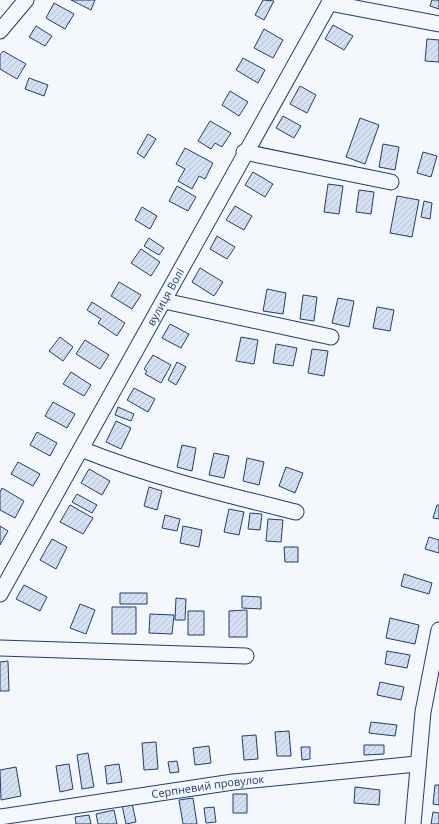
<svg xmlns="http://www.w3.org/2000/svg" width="439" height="824" font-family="'Open Sans',sans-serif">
	<defs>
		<pattern id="building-hatch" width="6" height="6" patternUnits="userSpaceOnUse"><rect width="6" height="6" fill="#d5e0f0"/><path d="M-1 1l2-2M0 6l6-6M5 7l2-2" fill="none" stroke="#b6c1d1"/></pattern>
	</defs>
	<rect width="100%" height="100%" fill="#f4f7fb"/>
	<path fill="url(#building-hatch)" stroke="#1d3f73" d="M71 0H95L91 10Z
		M263 0 274 1 264 20 255 15Z
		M432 0H439V9L430 6Z
		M54 3 74 14 65 29 46 18Z
		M333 25 353 36 344 50 325 39Z
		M36 26 52 36 45 46 29 37Z
		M264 29 283 40 273 58 254 48Z
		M427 39 439 40V62L425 61Z
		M3 51 26 64 17 79 0 69V55Z
		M243 58 265 70 258 83 236 70Z
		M29 78 48 85 44 96 25 89Z
		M300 86 316 95 307 113 290 104Z
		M230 91 248 102 239 116 222 105Z
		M283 116 301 126 294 138 276 128Z
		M360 118 379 125 365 164 346 157Z
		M210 121 231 133 222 147 215 143 211 149 198 141Z
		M148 134 156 139 144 158 137 153Z
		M383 144 399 147 395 170 379 167Z
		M185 148 213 163 205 179 199 176 192 189 178 181 185 169 176 164Z
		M423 152 437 156 431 177 417 173Z
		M253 172 273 184 265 197 245 185Z
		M328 184 343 186 339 214 324 212Z
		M177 186 196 197 188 211 169 201Z
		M359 190 374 192 371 214 356 212Z
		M397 196 419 200 412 237 390 233Z
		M424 201 432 203 430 219 421 217Z
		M235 206 252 216 244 230 226 220Z
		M142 207 157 216 150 229 135 220Z
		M217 236 235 247 227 259 210 249Z
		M149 238 164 248 159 255 144 246Z
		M141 249 160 262 151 276 131 263Z
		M200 268 223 282 214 296 192 282Z
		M119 282 141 295 132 309 111 296Z
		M267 289 286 293 283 314 263 311Z
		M303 295 317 297 314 321 300 319Z
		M338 298 354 301 349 327 332 323Z
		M92 302 125 323 117 336 98 323 101 319 87 310Z
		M377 307 394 310 390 331 373 328Z
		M170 324 189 334 181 348 162 338Z
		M60 337 73 347 63 361 49 351Z
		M241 337 258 340 254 364 236 361Z
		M85 340 109 355 100 369 76 354Z
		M276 344 297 348 293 366 273 363Z
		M312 349 328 351 324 376 308 373Z
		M153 355 171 365 161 383 145 374 147 371 144 369Z
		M177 362 186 367 176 385 168 380Z
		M71 372 91 385 84 396 63 384Z
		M134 388 155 399 148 412 127 400Z
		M53 402 75 414 67 428 45 416Z
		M118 407 134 414 131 421 115 415Z
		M116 421 131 428 121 449 106 442Z
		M37 432 57 443 50 456 30 445Z
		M182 445 196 448 192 471 177 467Z
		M214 453 229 456 224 478 209 475Z
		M247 458 264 462 259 485 243 481Z
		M18 462 40 474 33 486 11 474Z
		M286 467 303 473 295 493 279 486Z
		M89 469 110 481 102 495 81 483Z
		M149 487 162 491 157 510 144 506Z
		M2 488 24 501 15 518 0 510V492Z
		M77 494 97 505 92 513 72 502Z
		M70 505 93 518 83 534 60 522Z
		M437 505H439V519L433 518Z
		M229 509 244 512 239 535 224 532Z
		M250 513 262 514 260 530 248 529Z
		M165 515 180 519 177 531 162 528Z
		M268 519 283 520 281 542 266 541Z
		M0 526 8 531 0 545Z
		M183 526 202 530 199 547 180 543Z
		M429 537 439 540V553L425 549Z
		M52 539 67 547 56 569 40 560Z
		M284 547H298V562H285Z
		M404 574 432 583 429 594 401 586Z
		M24 585 47 597 40 611 16 599Z
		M120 593H147V604H120Z
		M242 596 261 597V609L242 608Z
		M176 598 186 599 185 620H175Z
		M80 604 95 610 86 634 70 628Z
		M112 607H136V634H112Z
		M247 610V637H229V611Z
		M188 611H204V635H188Z
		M150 614 174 615 172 634 149 633Z
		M390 618 419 625 415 644 386 638Z
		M387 651 410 655 407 668 385 664Z
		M8 661 9 691H0V662Z
		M380 682 404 687 401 700 377 695Z
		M371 722 397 725 395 736 369 733Z
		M289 731 291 756H277L275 732Z
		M256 735 258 759 244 760 242 736Z
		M156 742 158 769 144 770 142 743Z
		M364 745H384V754L364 755Z
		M209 746 211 763 195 765 193 748Z
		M301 747H310V759L302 760Z
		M88 753 94 787 82 789 77 755Z
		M177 761 179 772 170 773 168 762Z
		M69 764 73 789 60 792 56 766Z
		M119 764 122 782 107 784 105 766Z
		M16 767 21 796 1 800 0 770Z
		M435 785H439V805L433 804Z
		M355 787 380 790 379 805 354 803Z
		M233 794H247V813H233Z
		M193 798 197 824H183L179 800Z
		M132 803 136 822 126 824 122 805Z
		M214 807 216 822 206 823 204 808Z
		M114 810 117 824H98L96 814Z
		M433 812 439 813V824H431Z
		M89 815 91 824H76L75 817Z"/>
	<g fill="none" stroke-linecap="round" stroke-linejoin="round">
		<defs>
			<g id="minor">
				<path d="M329 3 439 24"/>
				<path d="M0 31 26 0"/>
				<path d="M244 152 391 182"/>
				<path d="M164 301 331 337"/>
				<path d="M81 449C151 477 223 494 296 512"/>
				<path id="s1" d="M0 594 331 0"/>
				<path d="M0 648 246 656"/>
				<path id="s2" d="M0 817 233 782 417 764"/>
				<path d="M413 824 423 712 439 630"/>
			</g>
		</defs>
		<use href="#minor" stroke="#1d3f73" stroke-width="17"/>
		<use href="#minor" stroke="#f4f7fb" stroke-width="15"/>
	</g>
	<g text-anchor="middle" stroke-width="3" stroke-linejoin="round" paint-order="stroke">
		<g font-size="11" fill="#1d3f73" stroke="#f4f7fb">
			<text dy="4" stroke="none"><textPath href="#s1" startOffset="340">вулиця Волі</textPath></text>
			<text dy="4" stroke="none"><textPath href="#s2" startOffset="210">Серпневий провулок</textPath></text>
		</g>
	</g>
</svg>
